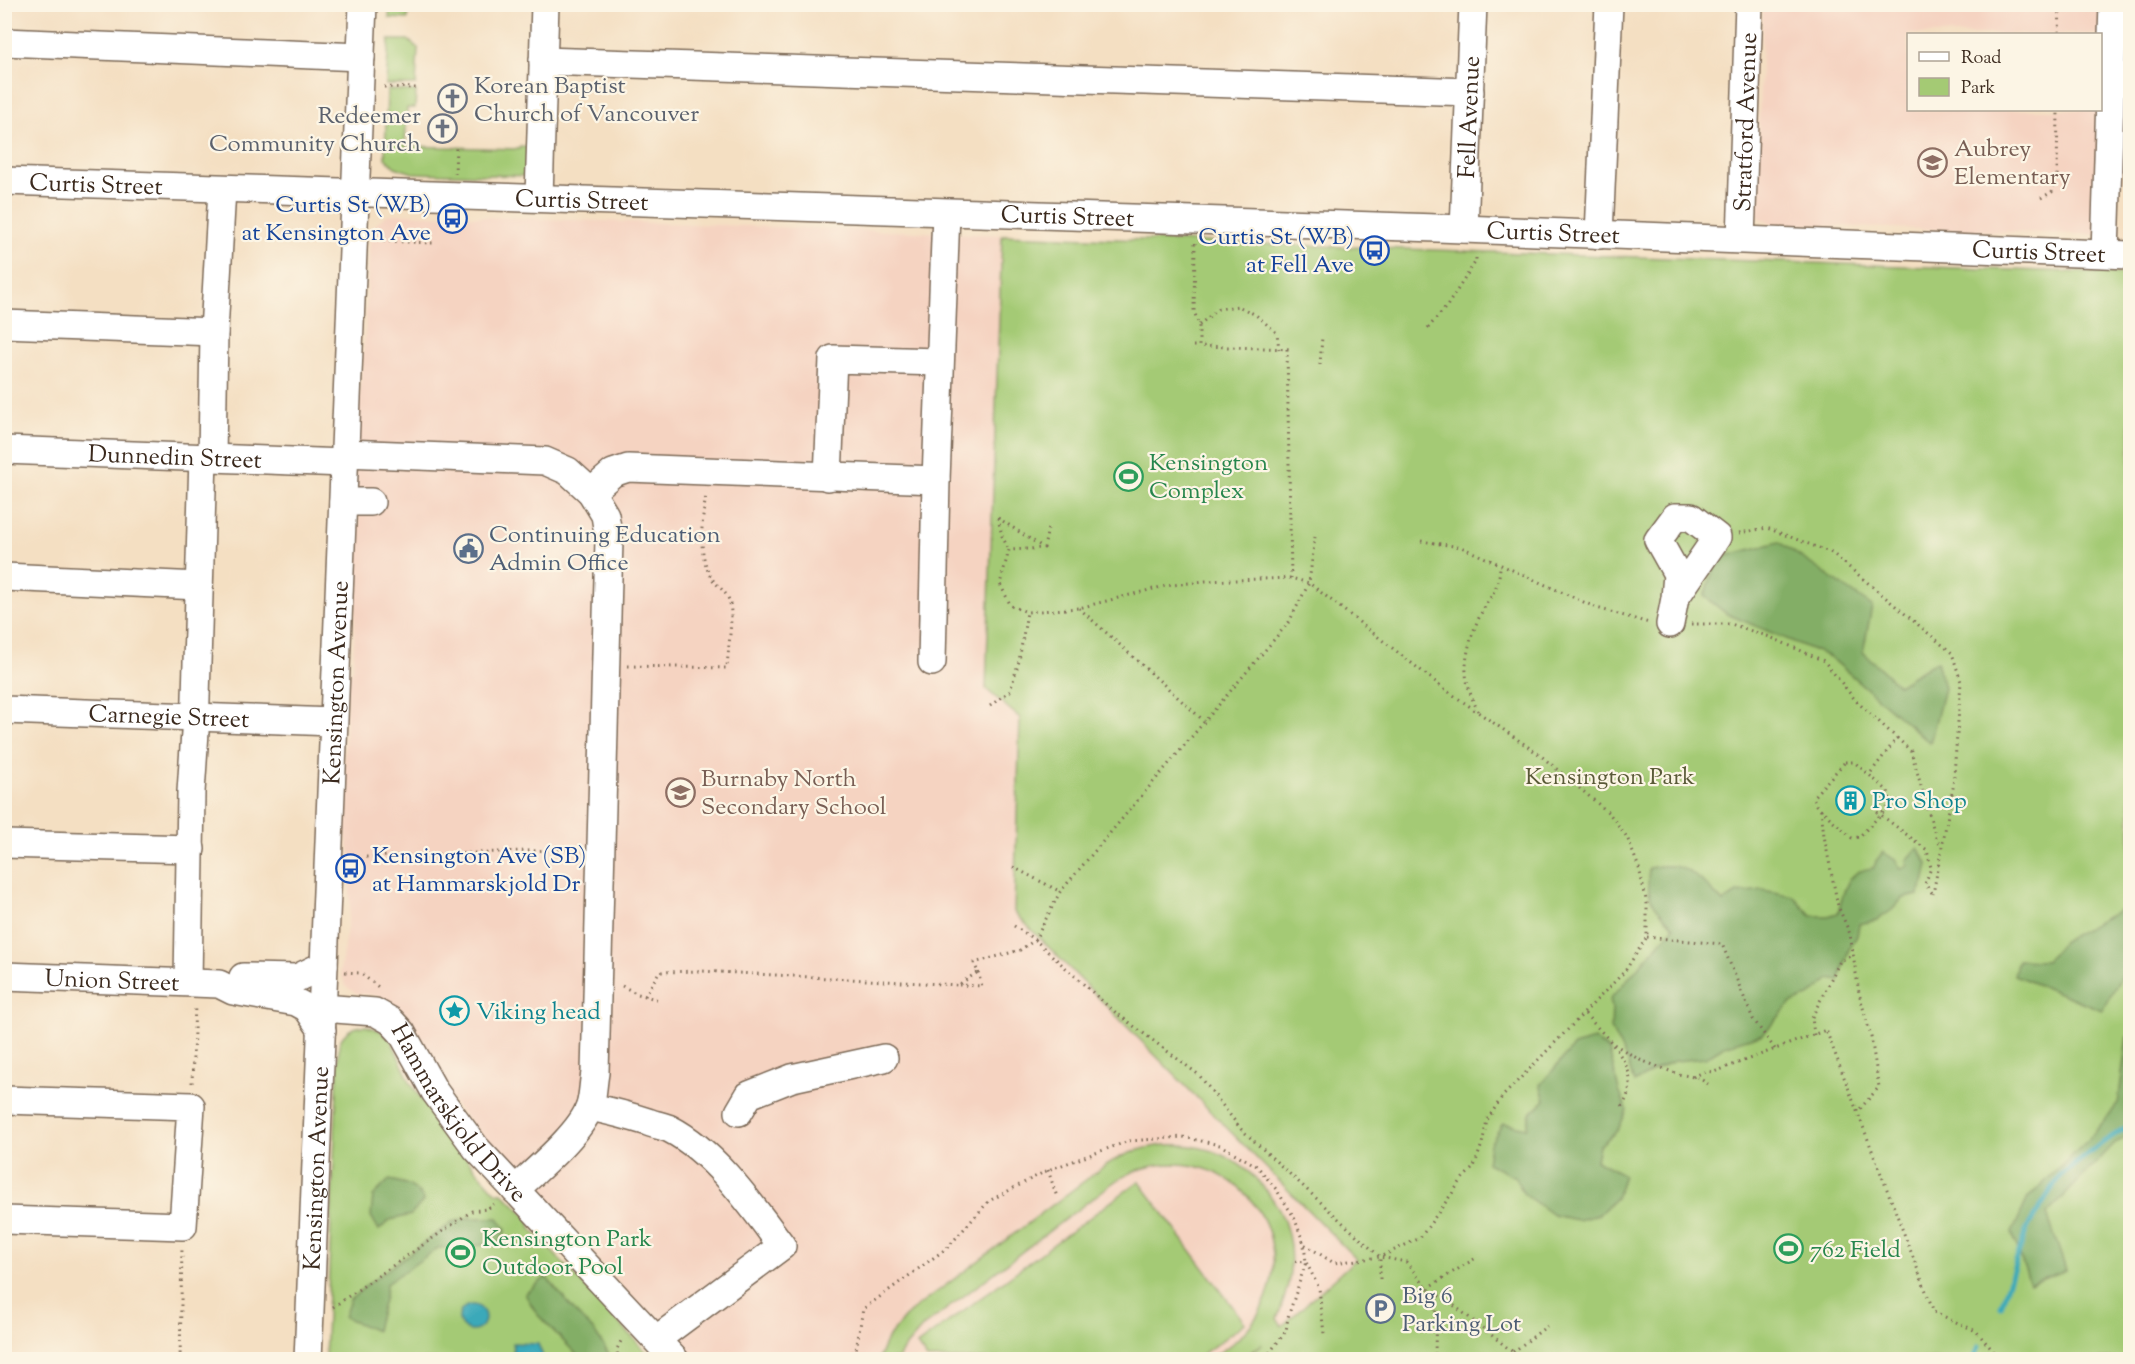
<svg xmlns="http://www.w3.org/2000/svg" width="2135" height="1364" font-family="'Sorts Mill Goudy',serif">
	<rect width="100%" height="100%" fill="#fcf5e5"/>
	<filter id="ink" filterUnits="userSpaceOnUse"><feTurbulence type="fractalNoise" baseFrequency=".0167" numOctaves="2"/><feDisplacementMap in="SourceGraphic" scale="12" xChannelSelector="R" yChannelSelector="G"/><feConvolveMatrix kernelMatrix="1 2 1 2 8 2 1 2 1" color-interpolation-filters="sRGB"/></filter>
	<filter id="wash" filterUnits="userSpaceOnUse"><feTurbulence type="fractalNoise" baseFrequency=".008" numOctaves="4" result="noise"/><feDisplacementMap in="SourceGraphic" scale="24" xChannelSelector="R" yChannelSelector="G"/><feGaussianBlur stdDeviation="1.35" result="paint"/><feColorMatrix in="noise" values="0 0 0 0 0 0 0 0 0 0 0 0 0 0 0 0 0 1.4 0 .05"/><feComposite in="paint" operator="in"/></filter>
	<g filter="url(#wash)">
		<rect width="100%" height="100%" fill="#f4dfc2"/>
		<path fill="#f5d3c1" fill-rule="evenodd" d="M1763 5H2113L2105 235 1772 224 1756 215ZM1908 34H2100V110H1908Z
			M399 214 1002 235 986 689 1020 718 1015 912 1356 1259 1246 1359H688L457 1108 400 1009 379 996 355 993 346 986 340 971 350 909V853L342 820 347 680 353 668 360 495 355 487 357 419 365 331 370 236 372 229 380 220 387 215Z"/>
		<path fill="#a4ca74" stroke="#707a49" stroke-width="1.5" d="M390 5H409L408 19 389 18Z
			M389 40H408L418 48 416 85H386Z
			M387 90 416 91 415 108H407L405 146 519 149 520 147H531V176L413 173 395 167 385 158Z
			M1002 235 2130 274V1359H1246L1262 1344 1241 1359H1210C1228 1347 1246 1335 1257 1316 1314 1223 1210 1122 1114 1182L923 1327 903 1350 898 1359 878 1360 887 1339 909 1313 1103 1167C1157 1132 1224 1138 1265 1189 1276 1202 1284 1217 1288 1234 1295 1265 1288 1291 1277 1319L1282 1326 1356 1259 1014 912 1020 718 986 689Z
			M366 1026 379 1030 391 1040 411 1084 431 1113 476 1170 497 1193H503L529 1219 531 1229 653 1359 325 1360 339 1044C344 1031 354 1026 366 1026Z
			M1139 1181 1245 1323 1196 1359H927L917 1345Z"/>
		<path fill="#83ae66" stroke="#5f6c42" stroke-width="1.5" d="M1779 542 1872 606 1863 652 1898 685 1937 661 1944 688 1930 743 1830 657 1727 614 1704 596 1718 558Z
			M1918 848 1928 864 1924 883 1918 895 1903 898 1892 910 1877 920 1859 924 1857 936 1849 949 1839 981 1830 979 1811 995 1790 1004 1763 1034 1724 1046 1705 1058 1675 1061 1656 1069 1634 1083 1628 1062 1611 1029 1612 1008 1610 999 1674 927C1654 906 1645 900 1649 868 1687 859 1698 878 1723 902L1737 893 1763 890 1793 896 1812 916H1828L1838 913C1845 890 1845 870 1874 868L1876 861 1883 852 1895 860 1901 869 1908 866 1907 860Z
			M2122 909 2130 939V962L2102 1010 2014 975 2018 960 2046 961 2064 940Z
			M2127 1037H2130V1136L2115 1143 2047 1214 2066 1270 2030 1284 2012 1233 2028 1198 2089 1139 2118 1104Z
			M1594 1040 1609 1050 1619 1091 1627 1110 1618 1130 1599 1146 1596 1160 1624 1175 1616 1198 1598 1215 1577 1220 1553 1215 1524 1194 1515 1177 1487 1163 1490 1144 1503 1123 1527 1128 1530 1114 1545 1100 1540 1085 1574 1046Z
			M389 1180C406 1183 415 1186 424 1200L411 1215 390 1220 379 1230 371 1216 373 1196Z
			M468 1218H498L506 1229 500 1244 438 1248 386 1284C387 1299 378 1315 376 1331L344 1317 350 1300 368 1284 452 1222Z
			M546 1277 577 1314 594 1331 612 1359H581L537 1314 525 1294Z"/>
		<path fill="#3aa9b9" stroke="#3a6a6c" stroke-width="1.5" d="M459 1318a13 13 0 1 1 26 0a13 13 0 1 1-26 0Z
			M513 1343 538 1344 544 1359H513Z"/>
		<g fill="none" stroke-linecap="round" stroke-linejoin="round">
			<path stroke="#3aa9b9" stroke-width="5" d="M2001 1306 2027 1228 2061 1175 2102 1143 2130 1125
				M1974 1360 1979 1346"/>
		</g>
	</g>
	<g filter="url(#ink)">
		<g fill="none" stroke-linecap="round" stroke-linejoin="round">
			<defs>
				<g id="minor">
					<path d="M4 42 361 57"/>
					<path d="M543 61 1470 92"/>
					<path id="s1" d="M4 181 1437 228 2130 255"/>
					<path d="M539 197 545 4"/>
					<path id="s2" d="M1464 229 1473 4"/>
					<path d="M1599 235 1609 4"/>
					<path id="s3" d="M1741 239 1749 4"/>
					<path d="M2105 253 2113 4"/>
					<path d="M4 324 214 332"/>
					<path id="s4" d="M4 450 344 463"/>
					<path d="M345 453 545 461 568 471 591 492 605 515 609 540 595 1073C593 1084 593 1096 590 1106 581 1133 536 1170 515 1190"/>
					<path d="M212 458 214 332 222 189"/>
					<path d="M828 477 833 359 939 362"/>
					<path d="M936 480 946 213"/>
					<path d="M591 492 613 473 628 468 936 480 932 662"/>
					<path d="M343 502H371"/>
					<path d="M4 577 199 586"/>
					<path d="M1670 624 1675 598 1717 537 1691 517H1675L1658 540 1677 574 1675 598"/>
					<path id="s5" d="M4 710 333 722"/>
					<path d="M4 844 191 849"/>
					<path id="s6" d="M4 976 219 984 233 991 296 1002 307 1008 322 1030"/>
					<path d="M243 977 297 978 324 965"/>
					<path d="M188 982 191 792 195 732 203 457"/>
					<path id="s7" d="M322 1008 375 1012 391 1021 402 1033 435 1092 476 1148 675 1360"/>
					<path d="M4 1100 191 1106 183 1226 4 1220"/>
					<path d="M590 1107C610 1111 629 1116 648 1122 655 1125 664 1126 670 1129 716 1153 752 1206 782 1246L657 1339"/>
					<path d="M739 1112 749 1095 792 1078 884 1058"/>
					<path id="s8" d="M308 1360 363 4"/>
				</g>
			</defs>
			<use href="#minor" stroke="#7c6957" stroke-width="30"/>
			<path stroke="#7c6957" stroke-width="3" stroke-dasharray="1.5 4.5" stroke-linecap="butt" d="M2054 4 2060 8 2059 34
				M384 87 416 88
				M455 174 456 146
				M2041 198 2052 192 2057 175 2058 110
				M383 241 433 243
				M1195 243 1194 311 1199 325V346L1293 349
				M1199 325 1218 309 1238 306 1256 315 1277 333 1279 349
				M1428 328 1447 306 1476 261V254
				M1193 346H1199
				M1287 349 1291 578
				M1320 365 1322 337
				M998 518 1044 548 1009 550 1000 584 1011 606 1027 612 1079 608 1165 586 1205 581 1291 578 1309 583 1446 690 1540 755 1609 813 1627 837 1639 868 1647 904V937L1625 971 1502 1097 1487 1120 1482 1144 1474 1167 1463 1178 1420 1238 1380 1257 1334 1263 1304 1244
				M998 518 1002 536 1009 550
				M1739 533 1767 528 1832 553 1952 653 1961 682 1953 788 1933 894
				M1421 541 1461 547 1597 608 1649 623
				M1044 548 1048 528
				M1079 608 1204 721
				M1691 624H1731L1770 637 1824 661 1856 701 1897 738 1869 775
				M628 666 727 668C728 650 733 618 730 603 727 591 716 586 711 577 697 551 702 522 706 495
				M990 706 1010 691 1019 661 1027 612
				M1478 711C1474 703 1470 694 1468 685 1462 665 1470 638 1478 620 1488 597 1500 591 1500 564
				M1897 738 1911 751 1937 841 1941 843
				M1845 762H1854L1888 791 1891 804 1859 837 1852 838 1816 805 1813 797Z
				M1821 809 1824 836 1838 906 1850 934 1859 993 1871 1037 1879 1087 1859 1110
				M1877 812 1927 850 1931 868 1925 884 1933 894
				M366 857 579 849
				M1013 867 1059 891
				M1014 926 1035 940 1111 1009 1199 1075 1241 1129 1380 1257
				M1647 937 1722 944 1753 1019 1775 1049
				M345 972 360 973 381 989
				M959 985 982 986 978 972
				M622 986 638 994 659 1000
				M645 996 659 972 701 971 958 985 978 972 974 963 1020 950 1035 940 1060 892 1289 622 1309 583 1315 537
				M1585 1014 1612 1043 1640 1060 1678 1074 1699 1078 1708 1084
				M1814 1035 1812 1017 1840 961 1852 955
				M1613 1045C1629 1067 1637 1081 1622 1107
				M1693 1077 1706 1071 1714 1072 1826 1030 1934 1312 1976 1331 2001 1360
				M192 1083 195 1005
				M1048 1170 1057 1197
				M1295 1261 1306 1262 1319 1288 1324 1334
				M1380 1279V1257L1406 1262 1427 1288 1452 1304 1513 1352 1514 1360
				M1427 1288 1476 1258
				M333 1307 472 1211 487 1209 494 1204
				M1254 1353 1262 1360
				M180 1360 182 1247
				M618 1360 617 1349 621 1341
				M843 1360 856 1350 863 1309 947 1248 989 1201 1048 1170 1129 1141 1183 1137 1220 1145 1257 1166 1276 1189 1294 1217 1304 1244 1306 1262 1288 1317 1286 1331 1264 1360
				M1435 1360 1436 1293
				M1529 1360 1513 1352 1547 1326
				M1882 1360V1357"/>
			<use href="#minor" stroke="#fff" stroke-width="27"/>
		</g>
	</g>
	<defs>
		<symbol id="church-ring" viewBox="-11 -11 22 22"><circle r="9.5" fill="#fcf5e5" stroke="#6b7280" stroke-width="1.5"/><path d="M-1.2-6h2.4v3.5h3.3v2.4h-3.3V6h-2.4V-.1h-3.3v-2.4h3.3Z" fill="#6b7280"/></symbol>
		<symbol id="school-ring" viewBox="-11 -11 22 22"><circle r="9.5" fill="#fcf5e5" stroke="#8d6e63" stroke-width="1.5"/><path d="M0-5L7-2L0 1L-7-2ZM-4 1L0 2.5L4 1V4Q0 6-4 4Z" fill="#8d6e63"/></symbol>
		<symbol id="bus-ring" viewBox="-11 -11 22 22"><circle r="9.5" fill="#fcf5e5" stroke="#1a4fb4" stroke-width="1.5"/><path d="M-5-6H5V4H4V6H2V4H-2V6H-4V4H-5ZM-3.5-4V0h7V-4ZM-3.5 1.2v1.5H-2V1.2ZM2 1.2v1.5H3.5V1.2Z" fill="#1a4fb4"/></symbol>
		<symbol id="stadium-ring" viewBox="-11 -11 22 22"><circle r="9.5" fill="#fcf5e5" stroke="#2e9e5b" stroke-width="1.5"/><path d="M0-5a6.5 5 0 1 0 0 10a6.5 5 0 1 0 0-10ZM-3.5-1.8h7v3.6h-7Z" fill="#2e9e5b"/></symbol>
		<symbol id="civic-ring" viewBox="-11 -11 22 22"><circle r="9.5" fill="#fcf5e5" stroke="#5c6f8a" stroke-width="1.5"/><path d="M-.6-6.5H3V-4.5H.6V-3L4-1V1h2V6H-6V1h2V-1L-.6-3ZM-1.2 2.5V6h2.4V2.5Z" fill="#5c6f8a"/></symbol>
		<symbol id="building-ring" viewBox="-11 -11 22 22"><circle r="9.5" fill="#fcf5e5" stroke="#0f9aa8" stroke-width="1.5"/><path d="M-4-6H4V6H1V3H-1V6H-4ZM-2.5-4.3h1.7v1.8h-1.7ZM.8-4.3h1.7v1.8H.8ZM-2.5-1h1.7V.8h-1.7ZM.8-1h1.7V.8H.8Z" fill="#0f9aa8"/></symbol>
		<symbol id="sight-ring" viewBox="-11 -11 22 22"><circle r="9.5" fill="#fcf5e5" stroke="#0f9aa8" stroke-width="1.5"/><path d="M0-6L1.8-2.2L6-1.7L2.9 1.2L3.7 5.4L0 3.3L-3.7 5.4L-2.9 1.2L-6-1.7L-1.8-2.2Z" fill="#0f9aa8"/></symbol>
		<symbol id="parking-ring" viewBox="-11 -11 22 22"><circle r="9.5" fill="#fcf5e5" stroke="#5c6f8a" stroke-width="1.5"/><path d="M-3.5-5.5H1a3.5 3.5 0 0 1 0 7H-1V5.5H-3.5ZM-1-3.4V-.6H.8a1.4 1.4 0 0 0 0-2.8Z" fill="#5c6f8a"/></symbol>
	</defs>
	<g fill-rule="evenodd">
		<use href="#church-ring" x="436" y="82" width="33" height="33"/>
		<use href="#church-ring" x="426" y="112" width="33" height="33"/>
		<use href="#school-ring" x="1916" y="146" width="33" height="33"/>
		<use href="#bus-ring" x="436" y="202" width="33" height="33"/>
		<use href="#bus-ring" x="1358" y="234" width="33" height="33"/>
		<use href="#stadium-ring" x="1112" y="460" width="33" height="33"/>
		<use href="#civic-ring" x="452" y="532" width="33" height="33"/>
		<use href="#school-ring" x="664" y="776" width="33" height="33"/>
		<use href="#building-ring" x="1834" y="784" width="33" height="33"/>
		<use href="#bus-ring" x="334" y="852" width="33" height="33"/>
		<use href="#sight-ring" x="438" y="994" width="33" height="33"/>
		<use href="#stadium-ring" x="1772" y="1232" width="33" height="33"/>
		<use href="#stadium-ring" x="444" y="1236" width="33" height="33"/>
		<use href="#parking-ring" x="1364" y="1292" width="33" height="33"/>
	</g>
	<g text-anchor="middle" stroke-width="4.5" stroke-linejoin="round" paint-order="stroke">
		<g font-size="24" fill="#5b616d" stroke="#fcf5e5" text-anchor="start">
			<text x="474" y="93">Korean Baptist<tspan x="474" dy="28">Church of Vancouver</tspan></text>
			<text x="421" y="123" text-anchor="end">Redeemer<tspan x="421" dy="28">Community Church</tspan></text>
		</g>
		<g font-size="24" fill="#3b2a1e" stroke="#fcf5e5">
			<text dy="8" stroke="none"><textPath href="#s2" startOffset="112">Fell Avenue</textPath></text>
			<text dy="8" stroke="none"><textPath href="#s3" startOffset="117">Stratford Avenue</textPath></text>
			<text dy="8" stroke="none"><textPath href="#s1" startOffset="92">Curtis Street</textPath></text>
			<text dy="8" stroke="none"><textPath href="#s1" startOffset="578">Curtis Street</textPath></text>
			<text dy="8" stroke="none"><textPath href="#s1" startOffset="1064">Curtis Street</textPath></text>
			<text dy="8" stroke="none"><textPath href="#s1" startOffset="1550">Curtis Street</textPath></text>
			<text dy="8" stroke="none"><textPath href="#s1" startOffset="2036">Curtis Street</textPath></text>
			<text dy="8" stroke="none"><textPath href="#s4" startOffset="171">Dunnedin Street</textPath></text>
			<text dy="8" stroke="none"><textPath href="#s8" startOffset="678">Kensington Avenue</textPath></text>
			<text dy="8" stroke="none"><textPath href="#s5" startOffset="165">Carnegie Street</textPath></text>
			<text dy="8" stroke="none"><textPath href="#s6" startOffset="108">Union Street</textPath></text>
			<text dy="8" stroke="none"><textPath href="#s7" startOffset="186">Hammarskjold Drive</textPath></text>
			<text dy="8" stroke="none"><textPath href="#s8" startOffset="192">Kensington Avenue</textPath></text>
		</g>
		<g font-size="24" fill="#785e54" stroke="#fcf5e5" text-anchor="start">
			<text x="1954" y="156">Aubrey<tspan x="1954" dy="28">Elementary</tspan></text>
			<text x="701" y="786">Burnaby North<tspan x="701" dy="28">Secondary School</tspan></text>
		</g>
		<g font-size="24" fill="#164399" stroke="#fcf5e5" text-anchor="end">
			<text x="431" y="212">Curtis St (WB)<tspan x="431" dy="28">at Kensington Ave</tspan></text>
			<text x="1354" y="244">Curtis St (WB)<tspan x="1354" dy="28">at Fell Ave</tspan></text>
			<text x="372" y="863" text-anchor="start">Kensington Ave (SB)<tspan x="372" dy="28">at Hammarskjold Dr</tspan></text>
		</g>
		<g font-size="24" fill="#27864d" stroke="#fcf5e5" text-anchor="start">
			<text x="1149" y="470">Kensington<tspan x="1149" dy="28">Complex</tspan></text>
			<text x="482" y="1246">Kensington Park<tspan x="482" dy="28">Outdoor Pool</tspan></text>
			<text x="1810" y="1257">762 Field</text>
		</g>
		<g font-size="24" fill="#4e5e75" stroke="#fcf5e5" text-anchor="start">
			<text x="489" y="542">Continuing Education<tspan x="489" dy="28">Admin Office</tspan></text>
			<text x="1402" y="1303">Big 6<tspan x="1402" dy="28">Parking Lot</tspan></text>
		</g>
		<g font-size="24" fill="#5a5a38" stroke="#fcf5e5">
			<text x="1610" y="784">Kensington Park</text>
		</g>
		<g font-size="24" fill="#0d838f" stroke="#fcf5e5" text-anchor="start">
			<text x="1872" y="808">Pro Shop</text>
			<text x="476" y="1019">Viking head</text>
		</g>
	</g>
	<rect width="2135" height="1364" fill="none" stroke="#fcf5e5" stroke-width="24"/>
	<rect x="1907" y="33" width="195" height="78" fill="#fcf5e5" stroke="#afa495" stroke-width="1.5"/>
	<rect x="1919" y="52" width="30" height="9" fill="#ffffff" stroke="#afa495" stroke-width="1.5"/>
	<text x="1961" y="63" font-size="18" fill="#3b2a1e">Road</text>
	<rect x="1919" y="78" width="30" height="18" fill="#a4ca74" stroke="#afa495" stroke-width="1.5"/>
	<text x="1961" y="93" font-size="18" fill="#3b2a1e">Park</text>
</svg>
